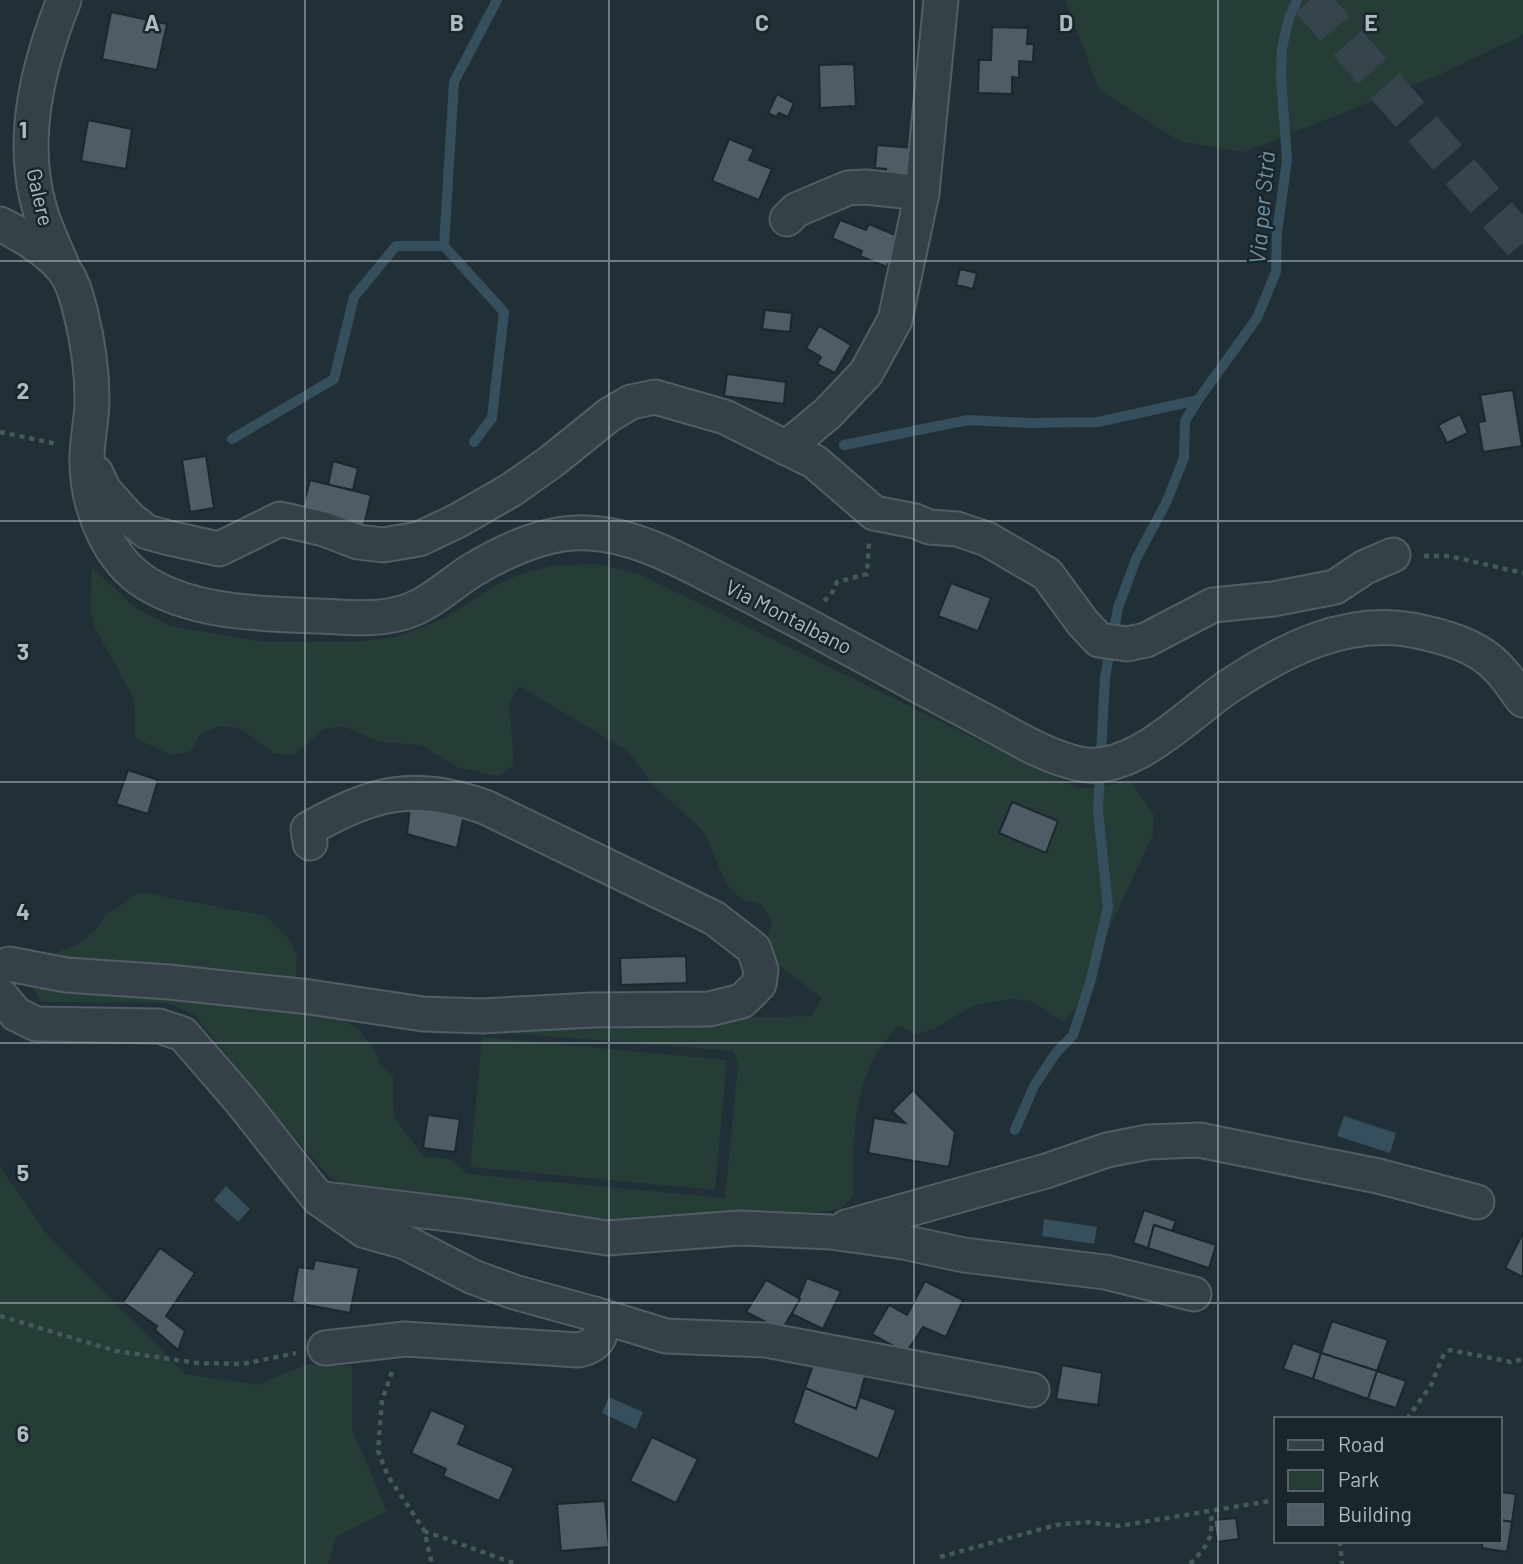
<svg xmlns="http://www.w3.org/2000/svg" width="1523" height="1564" font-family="Barlow,sans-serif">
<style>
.green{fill:#263c37}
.water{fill:#364f5d}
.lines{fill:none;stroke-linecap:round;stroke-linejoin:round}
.stream{stroke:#364f5d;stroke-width:10}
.building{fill:#4d5c65;stroke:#1c272e;stroke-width:2}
.highway-tunnel{stroke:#36444b;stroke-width:38;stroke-dasharray:38 19;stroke-linecap:butt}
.minor-casing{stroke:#525e65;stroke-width:37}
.path{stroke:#455957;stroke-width:4.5;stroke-dasharray:5 5;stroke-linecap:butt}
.minor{stroke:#354047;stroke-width:33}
.grid{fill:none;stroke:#afbcc4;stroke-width:2;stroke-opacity:0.55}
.labels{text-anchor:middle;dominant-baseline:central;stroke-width:5;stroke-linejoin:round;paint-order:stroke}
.street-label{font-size:21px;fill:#afbcc4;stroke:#1a252c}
.water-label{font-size:23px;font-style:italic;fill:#7194a6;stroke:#1a252c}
.grid-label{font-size:23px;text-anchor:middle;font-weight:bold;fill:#afbcc4;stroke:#1a252c;stroke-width:5;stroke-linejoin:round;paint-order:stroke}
</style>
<rect width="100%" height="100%" fill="#212f36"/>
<g class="green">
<polygon points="1065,0 1523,0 1523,35 1441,74 1244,152 1179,141 1099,90"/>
<path d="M599,564L641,575L1077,788H1096L1129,780L1154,815L1153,835L1100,948L1093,989L1064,1022L1031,1001L1011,999L972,1006L935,1029L916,1034L898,1025C889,1037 876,1051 870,1065C853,1107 852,1151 854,1195L840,1209L821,1212L724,1213L636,1223L579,1221L355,1189L330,1178L254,1091L194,1014L167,1003L41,1002L30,983L32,963L78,944L94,931L106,915L140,892L266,916L288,938L297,955L295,996L298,1005L315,1016L336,1017L357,1028L376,1052L379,1063L393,1076L394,1117L423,1156L452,1160L468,1174L725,1198L738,1065L733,1051L494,1032L495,1024L811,1016L822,998L774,962L766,942L772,922L762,905L741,899L727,885L704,832L652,784L628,751L519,686L509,703L514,765L498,776L457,767L421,745L379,742L343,726L324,729L294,755L274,753L239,728L220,726L201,733L191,751L171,755L135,738L134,699L95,628L90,608L92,567L134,607L171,626L263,642H354L396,637L445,618L492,587L523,573L556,565Z"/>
<polygon points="482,1037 727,1060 715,1190 470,1167"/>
<polygon points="0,1167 47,1234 185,1374 257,1385 308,1364 352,1366 352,1429 387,1511 336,1537 328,1564 0,1564"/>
</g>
<g class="water">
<polygon points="1344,1116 1396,1133 1390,1153 1337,1136"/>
<polygon points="226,1186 250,1209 238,1222 214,1200"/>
<polygon points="1044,1219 1097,1227 1094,1244 1042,1236"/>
<polygon points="609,1397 643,1412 636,1429 602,1413"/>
</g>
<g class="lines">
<g class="stream">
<polyline points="232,439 334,379 354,297 396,246 444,246"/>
<polyline points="474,442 492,418 504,312 444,246 454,82 497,0"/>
<polyline points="844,445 968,420 1030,423 1098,422 1198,400"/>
<polyline points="1015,1130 1034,1086 1055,1054 1073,1035 1090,983 1108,907 1098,811 1105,677 1118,608 1136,559 1166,503 1184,458 1185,421 1198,400 1257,318 1276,272 1277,232 1287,160 1281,77 1282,48 1289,18 1297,0"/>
</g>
</g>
<g class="building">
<polygon points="111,12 167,24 157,70 102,59"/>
<polygon points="992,27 1028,28 1027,44 1034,44 1033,62 1019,61 1019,78 1012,77 1012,94 978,93 979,60 991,60"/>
<polygon points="854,64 856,106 820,108 819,65"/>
<polygon points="777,94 794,103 788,117 779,113 776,117 768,113"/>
<polygon points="88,120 132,129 126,169 81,161"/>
<polygon points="729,139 754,149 749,160 772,169 759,200 712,181"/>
<polygon points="877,145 914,148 910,186 885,184 886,169 875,168"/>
<polygon points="840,220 866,230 869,224 900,237 887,267 860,256 862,251 832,238"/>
<polygon points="960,269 977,273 973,289 956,285"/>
<polygon points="765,310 792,313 790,332 762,329"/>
<polygon points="819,326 851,345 835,373 817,364 821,357 806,348"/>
<polygon points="727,374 786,382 784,404 724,396"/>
<polygon points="1513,390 1522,446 1483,452 1478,422 1485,421 1480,395"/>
<polygon points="1460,414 1468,433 1447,443 1438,425"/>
<polygon points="206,456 214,508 190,512 182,460"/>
<polygon points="333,461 358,468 353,490 328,485"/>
<polygon points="310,480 371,495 363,530 301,515"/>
<polygon points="951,583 991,598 978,631 938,616"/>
<polygon points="128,770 158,780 148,814 116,804"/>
<polygon points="411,799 464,815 457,848 407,834"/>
<polygon points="1012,802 1058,821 1046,853 999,833"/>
<polygon points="686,956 687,983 621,985 620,958"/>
<polygon points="913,1090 955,1132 949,1167 868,1153 874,1118 905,1123 892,1111"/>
<polygon points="428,1115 460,1119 455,1152 423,1148"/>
<polygon points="1144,1210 1176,1221 1172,1231 1154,1225 1148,1248 1133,1243"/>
<polygon points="1154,1225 1216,1245 1209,1268 1148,1248"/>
<polygon points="1523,1233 1523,1277 1505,1268"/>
<polygon points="160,1248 195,1273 166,1316 185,1331 178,1350 155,1330 157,1326 123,1302"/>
<polygon points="315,1260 359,1268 350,1313 292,1302 298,1267 313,1269"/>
<polygon points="807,1278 841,1291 823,1329 792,1314"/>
<polygon points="766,1280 800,1299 782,1330 746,1312"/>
<polygon points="925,1281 963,1300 946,1337 923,1327 906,1353 872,1334 889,1305 907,1315"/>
<polygon points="1332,1321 1388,1340 1377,1371 1321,1353"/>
<polygon points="1293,1343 1321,1353 1313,1379 1283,1369"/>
<polygon points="1321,1353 1377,1371 1368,1399 1313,1379"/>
<polygon points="816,1357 865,1376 856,1409 805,1388"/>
<polygon points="1062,1365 1102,1373 1098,1405 1056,1399"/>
<polygon points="1377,1371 1406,1381 1396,1408 1368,1399"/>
<polygon points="805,1388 856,1409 860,1397 896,1410 878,1459 793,1423"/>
<polygon points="431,1410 466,1425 458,1444 514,1468 499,1501 443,1476 446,1469 411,1453"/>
<polygon points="652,1437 698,1459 676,1503 630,1481"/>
<polygon points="1500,1492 1516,1494 1512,1522 1500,1520"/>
<polygon points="605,1501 609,1547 561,1551 557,1504"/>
<polygon points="1236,1518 1239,1539 1217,1542 1213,1520"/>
<polygon points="1500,1520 1512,1522 1507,1552 1482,1548 1483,1541 1500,1541"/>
</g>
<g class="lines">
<polyline class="highway-tunnel" points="1310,0 1523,244"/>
<g class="minor-casing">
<g id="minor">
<polyline points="787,219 796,210 848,188 866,187 922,193"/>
<path d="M0,224C22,235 47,249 63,269C73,281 77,298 81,314C88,342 92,371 92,400C92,420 87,439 87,458C86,501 105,553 140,579C188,613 261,614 318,616C347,617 377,621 405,612C430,604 449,585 471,571C506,550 548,530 589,533C637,535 683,562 725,583C812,626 896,675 983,720C1013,736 1046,757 1080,764C1134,775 1189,712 1231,685C1284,650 1346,618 1412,630C1442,636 1478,645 1499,669C1508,678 1515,690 1523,700"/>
<path d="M62,265C54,246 45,228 40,210C19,140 38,66 64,0"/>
<polyline points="786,448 828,413 866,373 895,320 922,193 941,0"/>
<polyline points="96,473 104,490 129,518 147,532 169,538 219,549 280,519 324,529 358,542 383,545 419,539 457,521 511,490 552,461 609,415 631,402 655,397 725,417 815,462 874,513 915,521 929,527 957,529 987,539 1047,574 1083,623 1099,640 1127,644 1146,640 1213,605 1273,599 1335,587 1365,567 1393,555"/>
<path d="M0,968L9,964L66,975L169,982L310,997L423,1014L482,1016L592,1010L709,1009L742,1001L759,984L761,970L754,949L714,918L485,807C412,782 375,792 308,829L310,843"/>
<path d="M0,995L16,1014L36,1024L159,1026L183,1034L241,1101L318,1198L365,1231L405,1242L473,1277L514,1292L594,1314C608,1331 599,1346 578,1350L405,1339L325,1348"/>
<polyline points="324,1199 464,1216 607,1238 740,1228 830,1232 903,1242 964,1255 1105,1272 1194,1294"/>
<polyline points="846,1227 1046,1171 1107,1150 1148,1142 1199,1140 1378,1176 1477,1202"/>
<polyline points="594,1314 666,1336 766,1340 1032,1390"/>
</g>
</g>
<g class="path">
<polyline points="0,432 57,444"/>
<polyline points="1424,556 1449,556 1523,573"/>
<polyline points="824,601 831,595 837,582 867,574 869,543"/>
<polyline points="0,1316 116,1351 197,1363 243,1364 296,1353"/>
<polyline points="392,1372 382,1400 378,1451 388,1476 424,1530 432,1564"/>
<polyline points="1407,1419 1431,1385 1444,1354 1450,1350 1511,1362 1523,1359"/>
<polyline points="424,1531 516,1564"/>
<polyline points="1340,1541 1342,1564"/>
<polyline points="940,1557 1056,1525 1087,1522 1119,1526 1276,1500"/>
<path d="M1190,1564C1209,1544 1213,1539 1211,1511"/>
</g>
<use href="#minor" class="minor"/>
</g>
<path class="grid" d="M305,0V1564M609,0V1564M914,0V1564M1218,0V1564M0,261H1523M0,521H1523M0,782H1523M0,1043H1523M0,1303H1523"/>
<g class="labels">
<g class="street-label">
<text transform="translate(41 197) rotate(77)">Galere</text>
<text transform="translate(789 616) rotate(27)">Via Montalbano</text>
</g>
<g class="water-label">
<text transform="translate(1261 208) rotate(-85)">Via per Strà</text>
</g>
</g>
<g class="grid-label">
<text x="152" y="31">A</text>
<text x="457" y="31">B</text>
<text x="762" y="31">C</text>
<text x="1066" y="31">D</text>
<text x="1371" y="31">E</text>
<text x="23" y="138">1</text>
<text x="23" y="399">2</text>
<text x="23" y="660">3</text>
<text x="23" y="920">4</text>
<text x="23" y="1181">5</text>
<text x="23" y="1442">6</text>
</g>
<rect x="1274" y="1417" width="228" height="126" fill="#1a252c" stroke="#566169" stroke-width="2"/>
<rect x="1288" y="1440" width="35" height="10" fill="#354047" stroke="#566169" stroke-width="2"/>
<text x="1338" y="1452" font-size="21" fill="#afbcc4">Road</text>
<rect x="1288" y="1470" width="35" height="21" fill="#263c37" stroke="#566169" stroke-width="2"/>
<text x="1338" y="1487" font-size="21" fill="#afbcc4">Park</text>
<rect x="1288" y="1504" width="35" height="21" fill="#4d5c65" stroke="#566169" stroke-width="2"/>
<text x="1338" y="1522" font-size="21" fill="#afbcc4">Building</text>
</svg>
